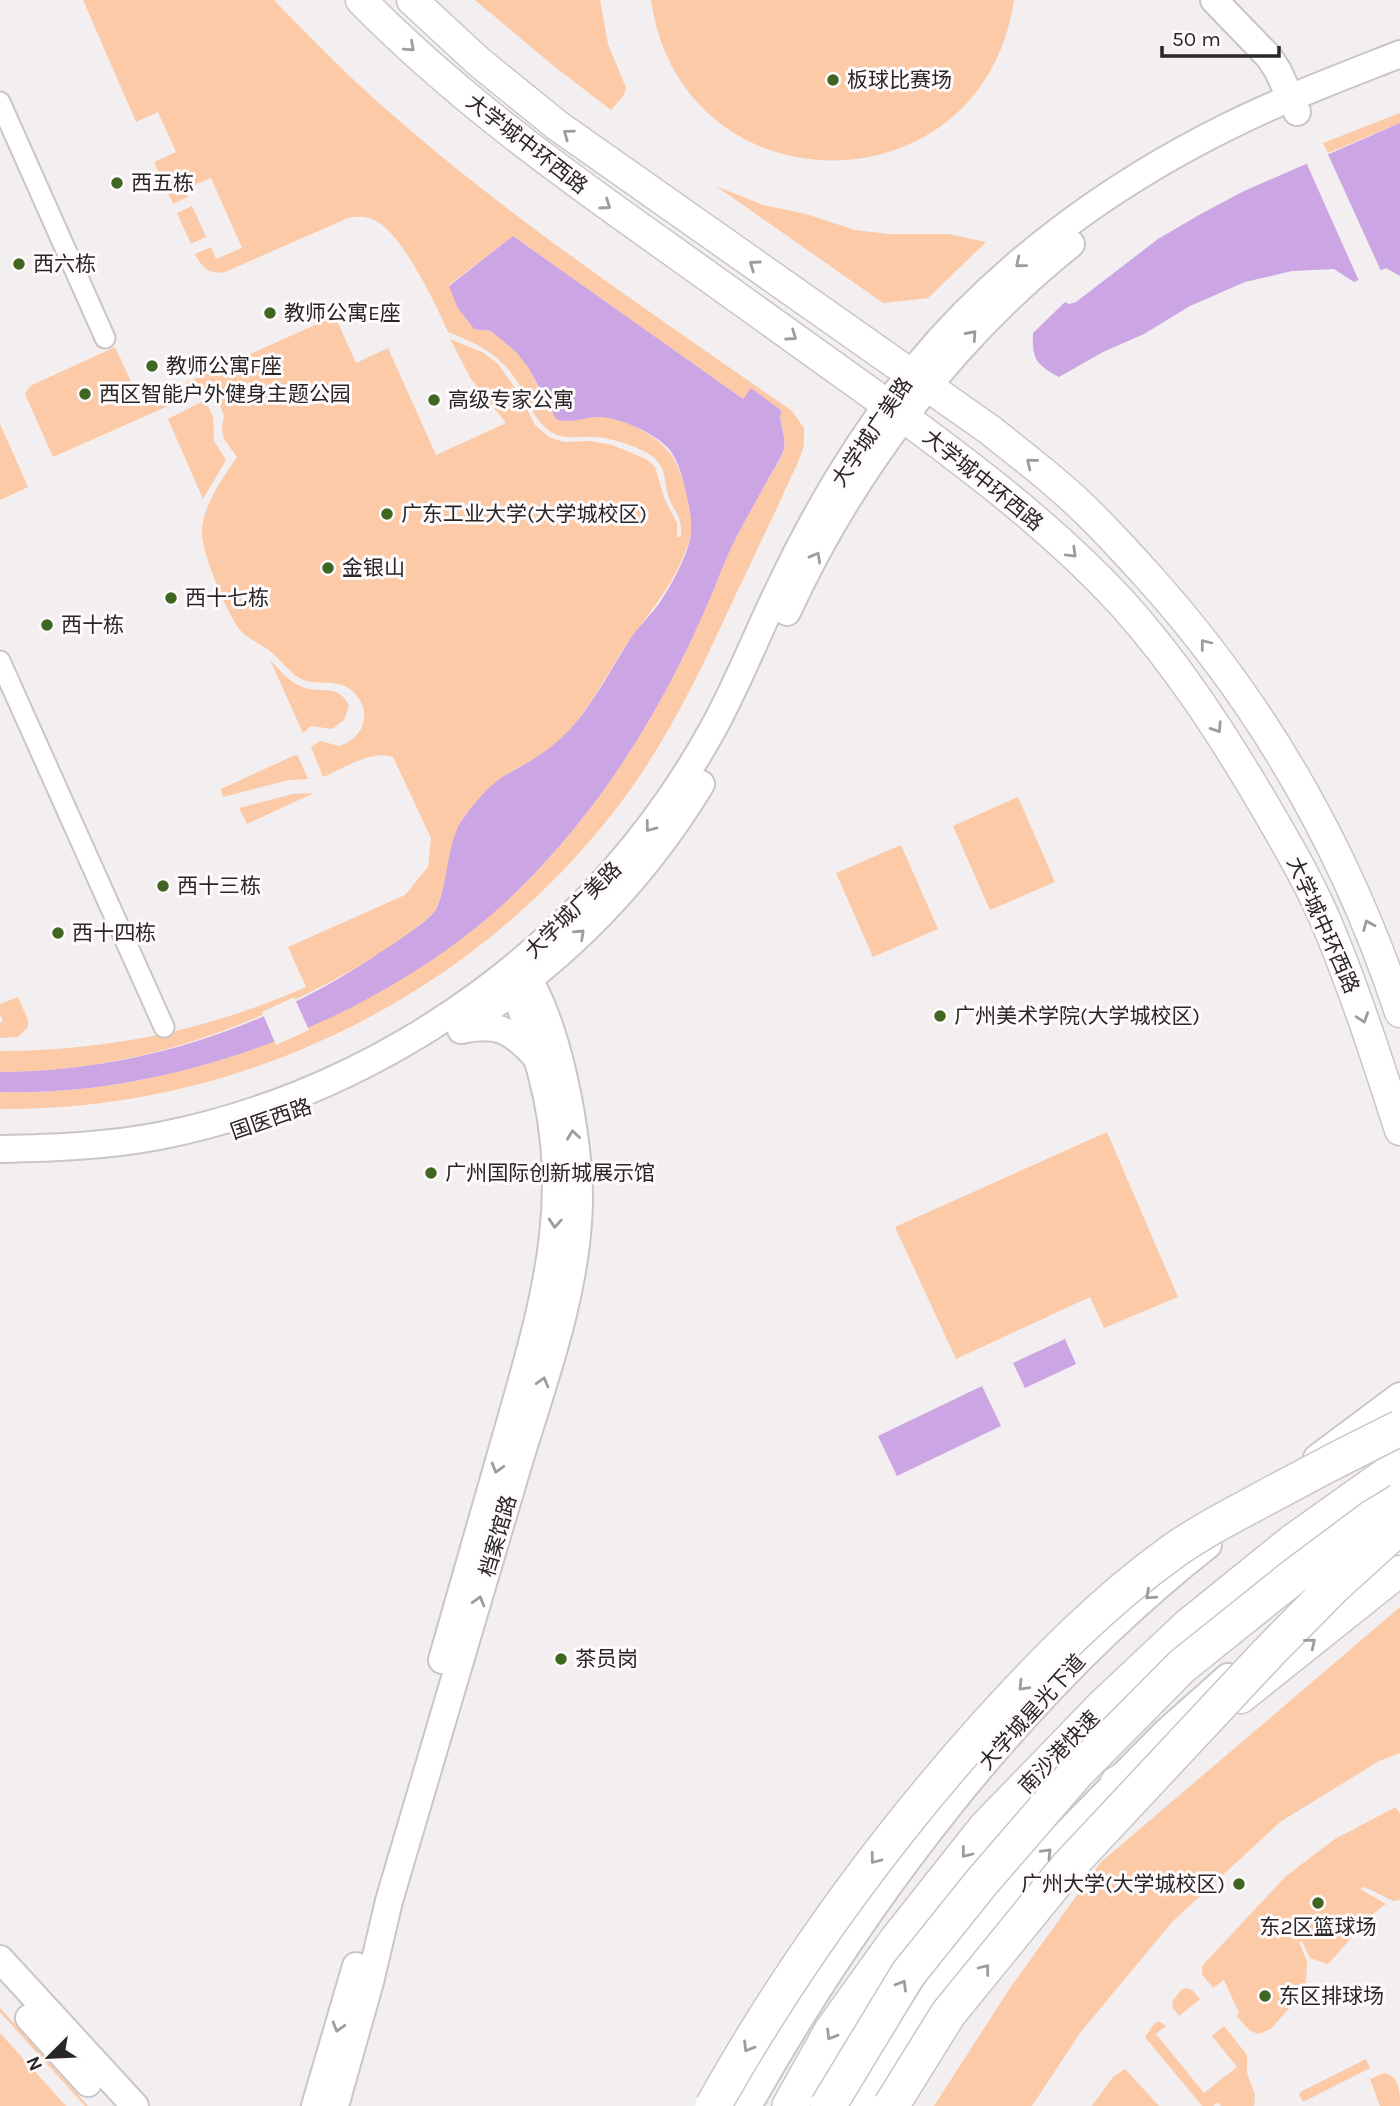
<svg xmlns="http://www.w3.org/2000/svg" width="1400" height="2106" font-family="Karla,'Noto Sans SC',sans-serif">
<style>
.green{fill:#fccaa7}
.water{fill:#cca5e4}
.pier{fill:#f3eeef}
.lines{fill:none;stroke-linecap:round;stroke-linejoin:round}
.street-casing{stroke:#cac6c6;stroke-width:23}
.secondary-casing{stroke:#cac6c6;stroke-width:30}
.primary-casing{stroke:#cac6c6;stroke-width:33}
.highway-casing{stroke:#cac6c6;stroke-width:38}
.street{stroke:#fff;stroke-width:19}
.secondary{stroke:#fff;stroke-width:26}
.primary{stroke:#fff;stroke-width:30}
.highway{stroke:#fff;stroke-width:35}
.highway-bridge-casing{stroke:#cac6c6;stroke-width:38;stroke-linecap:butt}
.highway-bridge{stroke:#fff;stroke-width:35}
.oneway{stroke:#9e9d9e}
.poi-dot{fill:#406721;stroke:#fffbfc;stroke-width:2.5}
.labels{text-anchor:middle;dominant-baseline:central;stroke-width:6;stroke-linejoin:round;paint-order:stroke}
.poi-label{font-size:21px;fill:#282627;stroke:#fffbfc;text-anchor:start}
.street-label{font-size:21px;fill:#282627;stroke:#fffbfc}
</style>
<rect width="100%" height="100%" fill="#f3eeef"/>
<g class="green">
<path d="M83,0H274C313,41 353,81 396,118C520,226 658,317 792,411L804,428V445C799,463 789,480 782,497C767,529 752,561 736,594C701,670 665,747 612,814C466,1000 237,1111 0,1109V1092C184,1098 407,1008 534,874C620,784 679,679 724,564C736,534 753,508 768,479C773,470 782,459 784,449C786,439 781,425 780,416L782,411L751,389L744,400L513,236L449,285L457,307L474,329L491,331L516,352L528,367L550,411L564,421C575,420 587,417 598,417C624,417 664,438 675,461C685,482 694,509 691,533C690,542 685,551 682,560C668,591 651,610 632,637C607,671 591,710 560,740C540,759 513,767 493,785C483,793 474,805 466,814C447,838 448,901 430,916C398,944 361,966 324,985C224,1039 114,1072 0,1072V1051C106,1051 209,1030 306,987L288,947L405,895L428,867L431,838L393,757C371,749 343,769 323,777L311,747L320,741L339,746C366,738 374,708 350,689C335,678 315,687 299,678C289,671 281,661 272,653C263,644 250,641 241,631C228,616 199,548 202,528C205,502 223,478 237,457L224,439L222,429L224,415L211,387L53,457L25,394L30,386L115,347L141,403L335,316L356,363L388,348L436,455L506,423L471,379L450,339L484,353L498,364L518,392L535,425L549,437L564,442L590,441L612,445L646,459L655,467L665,500L677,523V537H681C683,514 672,511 667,492C665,482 665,470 658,462C649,449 610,437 594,437C578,436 562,441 548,430C535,420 529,403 522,390C503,355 482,346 448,332C436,304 402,234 376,221C367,216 358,216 348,218L225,272C210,275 202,268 195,254L211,247L216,259L242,248L211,178L185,189L188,197L173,204L154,162L176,152L158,112L136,122Z"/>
<polygon points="475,0 600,0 608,44 626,88 624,95 611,110 555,67"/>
<path d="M651,0H1014C982,215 681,213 651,0Z"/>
<polygon points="1400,113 1400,123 1328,153 1323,143"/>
<polygon points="716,186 763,205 806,214 855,230 889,234 948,234 986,242 928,298 883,303"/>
<polygon points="192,206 206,237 191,244 177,213"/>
<polygon points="205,400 213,417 214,441 226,460 203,499 168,419"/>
<polygon points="0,424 28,487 0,500"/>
<path d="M270,660C279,669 288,681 300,686C318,695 339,682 349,706L344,720L332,729L311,726L303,733Z"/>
<polygon points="295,755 298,756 308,779 289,780 223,797 221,789"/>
<polygon points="314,793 247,824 239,808 293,794"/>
<polygon points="1018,797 1055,882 990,910 953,826"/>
<polygon points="901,845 938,929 873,957 836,873"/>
<polygon points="18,997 28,1020 28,1027 18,1037 0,1038 0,1023 3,1021 0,1014 0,1004"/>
<polygon points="1107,1132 1178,1297 1104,1328 1090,1297 956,1359 895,1227"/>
<polygon points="1400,1607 1400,1753 1379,1761 1280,1822 1172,1922 1080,2033 1032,2106 934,2106 1010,1988 1100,1863"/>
<polygon points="1396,1807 1400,1814 1400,1900 1393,1901 1365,1887 1360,1889 1386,1904 1373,1914 1328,1964 1310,1958 1302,1941 1299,1942 1307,1961 1306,1989 1271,2029 1258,2034 1249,2030 1237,2016 1239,2013 1224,1980 1213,1988 1202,1974 1202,1966 1286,1876 1335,1839"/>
<polygon points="1187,1988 1192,1990 1200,1999 1179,2016 1173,2008 1172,2002 1181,1990"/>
<polygon points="0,2008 88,2106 85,2106 0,2012"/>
<polygon points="1159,2021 1166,2026 1156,2034 1204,2093 1237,2067 1212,2036 1224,2026 1247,2055 1247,2073 1255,2095 1254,2106 1221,2106 1218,2102 1213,2106 1202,2106 1145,2037 1154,2024"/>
<polygon points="0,2033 66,2106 0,2106"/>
<polygon points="1366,2059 1370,2068 1303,2102 1299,2094 1302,2091"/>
<polygon points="1125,2069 1159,2106 1092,2106 1113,2077"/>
<path d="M1384,2073C1400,2076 1400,2093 1400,2106H1380L1370,2079Z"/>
</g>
<g class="water">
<path d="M1400,123V276L1386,268L1354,282L1334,269L1292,271L1245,282L1190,306L1144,334L1103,352L1059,377C1036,364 1032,360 1033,333L1065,302L1069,304L1076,302L1158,239L1199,215L1244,191Z"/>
<path d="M513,236L743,399L751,388L782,411L780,416C781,426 786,439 784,449C781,459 773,470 768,479C753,508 736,534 724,564C679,679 620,784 534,874C407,1009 185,1098 0,1092V1072C130,1072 263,1030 372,958C385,949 429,922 436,909C450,881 445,841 465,816C474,803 488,787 501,778C520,766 542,756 559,740C589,713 607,675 629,641C637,628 649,617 658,605C670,588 690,552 691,532C692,518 689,505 686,492C683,478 678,460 669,449C655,433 617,416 596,417C583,418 568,424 556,419L528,367L516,352L491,331L474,329L457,307L449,286Z"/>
<polygon points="1065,1339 1076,1364 1025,1388 1013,1363"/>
<polygon points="982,1386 1001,1426 897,1476 878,1436"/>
</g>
<g class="pier">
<polygon points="1326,150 1381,271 1359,281 1305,160"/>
<polygon points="294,997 309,1030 276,1045 262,1012"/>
</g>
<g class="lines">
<g class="street-casing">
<g id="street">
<polyline points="0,102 105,338"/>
<polyline points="0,661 164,1027"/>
</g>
</g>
<g class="secondary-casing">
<g id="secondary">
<polyline points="1214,0 1269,57 1278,71 1297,112"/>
<path d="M787,612C852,471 950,341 1071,244"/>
<path d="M463,1026C560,964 641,883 701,784"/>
<path d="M461,1030C497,1022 512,1030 537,1058"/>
<path d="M0,1149C53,1148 107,1146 159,1136C393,1090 602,934 715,725C739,681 757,634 779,589C814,514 864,430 917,366C1000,265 1110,185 1227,127C1283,99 1342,77 1400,54"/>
<polyline points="1317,1458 1400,1396"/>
<path d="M442,1660C463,1587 484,1513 505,1440C545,1300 581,1190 533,1045C525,1021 519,997 505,976"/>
<polyline points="0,1959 135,2106"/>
<polyline points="29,2018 88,2083"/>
<polyline points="315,2106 356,1966"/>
<path d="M335,2106L370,1982L389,1901C431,1759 473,1617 515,1475C541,1388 577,1296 579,1203C580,1139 558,1015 519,965"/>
<path d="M748,2106C865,1898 1020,1693 1208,1545"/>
<polyline points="863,2106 935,1992 983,1926 1040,1860 1164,1734 1228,1677"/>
</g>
</g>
<g class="primary-casing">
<g id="primary">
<path d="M361,0C455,96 565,175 674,252C745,303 816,353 886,404C969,465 1052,527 1122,603C1177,664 1221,732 1263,803C1288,846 1314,890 1332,936C1358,1000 1379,1065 1400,1130"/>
<path d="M412,0L479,62L558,126L990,430C1010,446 1032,463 1052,480C1086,508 1116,541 1146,574C1261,701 1346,849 1400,1012"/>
<polyline points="1241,1698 1400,1571"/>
<polyline points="1116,1782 1167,1751"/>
<polyline points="973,1940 988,1876"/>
</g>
</g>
<g class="highway-casing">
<polyline id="highway" points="790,2106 832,2031 898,1939 985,1829 1104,1706 1189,1626 1293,1542 1400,1466"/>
</g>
<use href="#street" class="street"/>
<use href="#secondary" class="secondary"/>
<use href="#primary" class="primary"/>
<use href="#highway" class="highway"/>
<g class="highway-bridge-casing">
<g id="highway-bridge">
<path d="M713,2106C790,1969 882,1842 987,1725C1044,1662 1104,1601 1172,1552C1197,1534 1223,1520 1250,1506C1299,1479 1349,1453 1400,1428"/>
<polyline points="828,2106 908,1974 981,1883 1075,1774 1182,1666 1293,1577 1372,1518 1400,1501"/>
<polyline points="891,2106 948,2014 1066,1869 1268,1653 1334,1586 1400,1526"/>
</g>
</g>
<use href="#highway-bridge" class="highway-bridge"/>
</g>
<defs><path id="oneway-chevron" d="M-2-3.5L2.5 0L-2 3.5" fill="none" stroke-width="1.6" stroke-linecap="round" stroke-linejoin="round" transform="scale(1.75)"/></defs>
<g class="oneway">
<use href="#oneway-chevron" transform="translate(410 47) rotate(42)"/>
<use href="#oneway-chevron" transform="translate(568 134) rotate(-144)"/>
<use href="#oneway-chevron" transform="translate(606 205) rotate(35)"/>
<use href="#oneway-chevron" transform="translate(1020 263) rotate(141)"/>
<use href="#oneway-chevron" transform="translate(754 265) rotate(-145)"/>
<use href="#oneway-chevron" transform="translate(972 335) rotate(-48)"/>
<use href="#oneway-chevron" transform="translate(792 336) rotate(35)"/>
<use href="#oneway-chevron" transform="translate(1031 463) rotate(-141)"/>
<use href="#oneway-chevron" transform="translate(1072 553) rotate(44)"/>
<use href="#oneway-chevron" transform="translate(816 557) rotate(-61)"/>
<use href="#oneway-chevron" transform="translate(1205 644) rotate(-128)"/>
<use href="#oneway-chevron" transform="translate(1217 728) rotate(57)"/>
<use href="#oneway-chevron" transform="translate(650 827) rotate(127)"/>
<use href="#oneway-chevron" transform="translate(1368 925) rotate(-113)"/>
<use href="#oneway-chevron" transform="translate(580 934) rotate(-43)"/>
<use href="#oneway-chevron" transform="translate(1363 1018) rotate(71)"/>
<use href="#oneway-chevron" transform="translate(573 1135) rotate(-98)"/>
<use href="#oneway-chevron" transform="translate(555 1223) rotate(94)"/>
<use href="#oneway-chevron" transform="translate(543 1382) rotate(-74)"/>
<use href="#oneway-chevron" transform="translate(497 1468) rotate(106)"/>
<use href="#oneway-chevron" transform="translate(1150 1595) rotate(138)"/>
<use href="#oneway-chevron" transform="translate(479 1601) rotate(-74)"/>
<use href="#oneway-chevron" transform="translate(1311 1643) rotate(-39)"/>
<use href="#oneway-chevron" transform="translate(1023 1686) rotate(134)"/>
<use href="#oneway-chevron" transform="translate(966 1853) rotate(128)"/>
<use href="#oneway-chevron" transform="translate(1047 1853) rotate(-46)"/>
<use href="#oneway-chevron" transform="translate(875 1859) rotate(127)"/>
<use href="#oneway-chevron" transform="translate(985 1969) rotate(-52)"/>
<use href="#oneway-chevron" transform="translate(902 1985) rotate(-59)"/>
<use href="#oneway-chevron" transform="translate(338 2027) rotate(106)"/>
<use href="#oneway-chevron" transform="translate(831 2035) rotate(121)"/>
<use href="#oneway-chevron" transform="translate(748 2047) rotate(121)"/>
</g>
<g class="poi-dot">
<circle cx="833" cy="80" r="7"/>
<circle cx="117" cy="183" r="7"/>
<circle cx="19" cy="264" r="7"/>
<circle cx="270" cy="313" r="7"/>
<circle cx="152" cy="366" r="7"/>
<circle cx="85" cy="394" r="7"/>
<circle cx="434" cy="400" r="7"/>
<circle cx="387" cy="514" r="7"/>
<circle cx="328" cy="568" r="7"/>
<circle cx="171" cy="598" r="7"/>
<circle cx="47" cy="625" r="7"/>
<circle cx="163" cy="886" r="7"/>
<circle cx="58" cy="933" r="7"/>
<circle cx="940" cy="1016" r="7"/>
<circle cx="431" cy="1173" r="7"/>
<circle cx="561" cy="1659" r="7"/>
<circle cx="1239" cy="1884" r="7"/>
<circle cx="1318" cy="1903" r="7"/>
<circle cx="1265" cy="1996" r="7"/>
</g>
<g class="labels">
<g class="poi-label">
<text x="847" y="80">板球比赛场</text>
<text x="131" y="183">西五栋</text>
<text x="33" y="264">西六栋</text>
<text x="284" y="313">教师公寓E座</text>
<text x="166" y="366">教师公寓F座</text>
<text x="99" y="394">西区智能户外健身主题公园</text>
<text x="448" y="400">高级专家公寓</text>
<text x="401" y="514">广东工业大学(大学城校区)</text>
<text x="342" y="568">金银山</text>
<text x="185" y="598">西十七栋</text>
<text x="61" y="625">西十栋</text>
<text x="177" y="886">西十三栋</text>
<text x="72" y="933">西十四栋</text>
<text x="954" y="1016">广州美术学院(大学城校区)</text>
<text x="445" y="1173">广州国际创新城展示馆</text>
<text x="575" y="1659">茶员岗</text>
<text x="1225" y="1884" text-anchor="end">广州大学(大学城校区)</text>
<text x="1318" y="1927" text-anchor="middle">东2区篮球场</text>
<text x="1279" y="1996">东区排球场</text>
</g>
<g class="street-label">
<text transform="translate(527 144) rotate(38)">大学城中环西路</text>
<text transform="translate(872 432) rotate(-56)">大学城广美路</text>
<text transform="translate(983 480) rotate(39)">大学城中环西路</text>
<text transform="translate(573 910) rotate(-45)">大学城广美路</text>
<text transform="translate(1323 925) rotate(66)">大学城中环西路</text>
<text transform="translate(271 1119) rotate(-19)">国医西路</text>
<text transform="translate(498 1536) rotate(-74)">档案馆路</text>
<text transform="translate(1032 1712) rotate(-48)">大学城星光下道</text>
<text transform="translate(1059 1752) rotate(-46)">南沙港快速</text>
</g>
</g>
<g transform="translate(49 2057) rotate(246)" stroke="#fffbfc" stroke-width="5" paint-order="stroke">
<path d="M0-5L12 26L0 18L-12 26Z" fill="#282627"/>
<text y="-10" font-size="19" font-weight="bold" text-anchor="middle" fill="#282627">N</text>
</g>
<path d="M1162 46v10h117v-10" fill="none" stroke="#282627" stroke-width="3.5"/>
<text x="1172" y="46" font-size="21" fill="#282627" stroke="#fffbfc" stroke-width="5" paint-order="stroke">50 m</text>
</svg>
